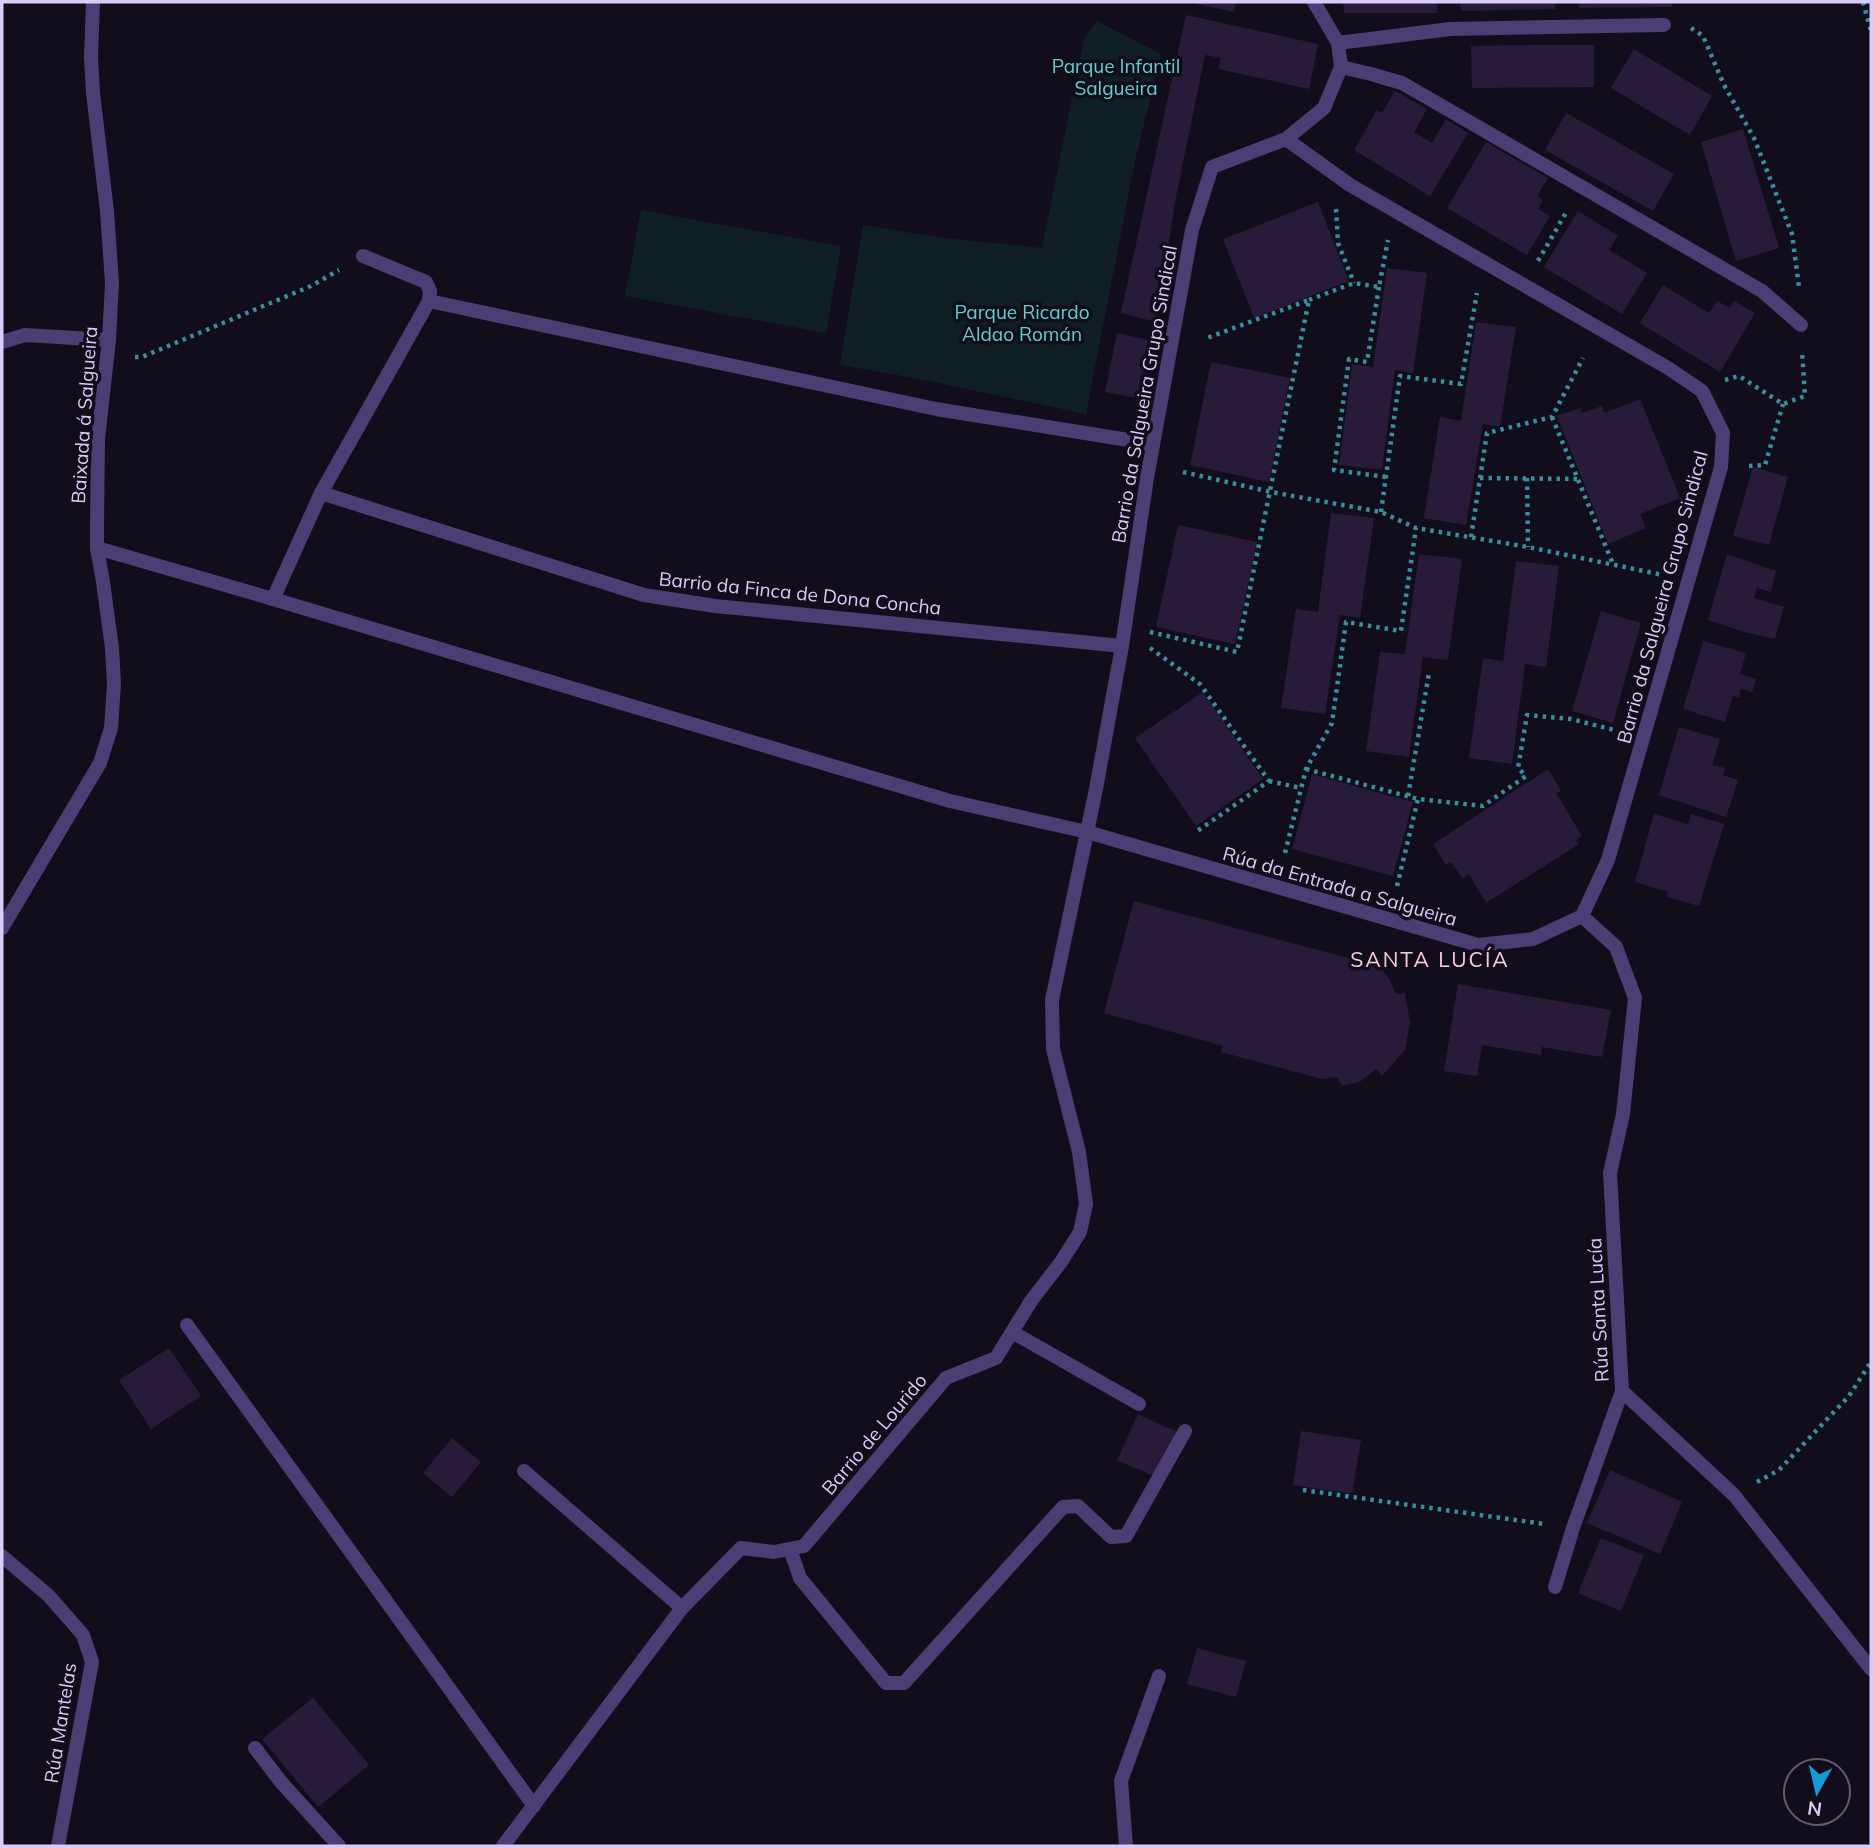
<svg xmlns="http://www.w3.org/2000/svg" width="1873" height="1848" font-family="Mulish,sans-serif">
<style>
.green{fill:#101f23}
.building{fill:#281b39}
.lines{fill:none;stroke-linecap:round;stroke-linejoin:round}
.path{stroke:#398d9f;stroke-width:4.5;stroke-dasharray:3.5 5;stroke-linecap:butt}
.lane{stroke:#4c3d74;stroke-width:14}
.street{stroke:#4c3d74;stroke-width:14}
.labels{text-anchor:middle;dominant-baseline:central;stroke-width:7;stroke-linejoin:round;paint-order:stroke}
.park-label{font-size:19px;fill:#61cfce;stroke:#120d1a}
.street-label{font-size:19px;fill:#dbcbf9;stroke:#120d1a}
.neighbourhood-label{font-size:21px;letter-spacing:2px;fill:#f9cddf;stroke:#120d1a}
</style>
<rect width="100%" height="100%" fill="#120d1a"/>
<g class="green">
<polygon points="1097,21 1161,54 1135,161 1086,414 919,379 840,365 863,225 943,238 1042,248 1084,38"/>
<polygon points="641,210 841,246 826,333 625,296"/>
</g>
<g class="building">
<polygon points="1188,2 1236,2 1234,12"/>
<polygon points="1343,2 1437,2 1437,13 1344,13"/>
<polygon points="1460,2 1555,2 1555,9 1461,11"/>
<polygon points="1579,2 1672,2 1672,7 1579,8"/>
<polygon points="1186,15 1318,44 1309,89 1218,69 1221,58 1205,55 1176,197 1156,322 1121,313"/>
<polygon points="1530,45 1594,45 1594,87 1472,88 1471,46"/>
<polygon points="1634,49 1712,96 1690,135 1611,88"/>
<polygon points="1395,91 1427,109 1414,132 1432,143 1446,119 1468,133 1430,196 1354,150 1377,110 1382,113"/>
<polygon points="1566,113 1674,174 1653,211 1545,150"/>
<polygon points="1743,129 1779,248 1736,261 1701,142"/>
<polygon points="1486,142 1548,178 1537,196 1543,200 1538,209 1550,216 1527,255 1447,208"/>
<polygon points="1318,202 1349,281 1254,318 1223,239"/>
<polygon points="1578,211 1618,236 1609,250 1647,273 1622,314 1544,267"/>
<polygon points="1387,268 1427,273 1413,373 1395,370 1382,470 1339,465 1352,364 1373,367"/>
<polygon points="1663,285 1709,313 1717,301 1730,308 1734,301 1755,313 1720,372 1640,323"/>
<polygon points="1476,322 1516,327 1500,427 1483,424 1466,525 1424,518 1440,417 1461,421"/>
<polygon points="1117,333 1153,341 1141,399 1105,392"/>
<polygon points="1211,362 1290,378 1269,482 1190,465"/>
<polygon points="1640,399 1680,498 1640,514 1646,528 1608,544 1557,416 1580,408 1582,413 1602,406 1604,413"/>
<polygon points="1753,467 1788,477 1769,545 1733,536"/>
<polygon points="1331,513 1374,518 1360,618 1340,615 1325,714 1281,708 1296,609 1318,612"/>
<polygon points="1178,525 1257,542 1235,644 1156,627"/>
<polygon points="1419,554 1462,559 1448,660 1423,657 1409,757 1366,751 1380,652 1405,654"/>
<polygon points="1727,554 1776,571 1771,592 1757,588 1754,598 1784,607 1775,639 1744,632 1708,620"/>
<polygon points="1516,561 1559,566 1546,667 1525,664 1512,764 1469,758 1483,658 1503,661"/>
<polygon points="1601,611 1641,623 1613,723 1572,711"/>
<polygon points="1703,641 1746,653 1740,674 1756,679 1752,692 1741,689 1739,698 1733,696 1725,722 1683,709"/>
<polygon points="1203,692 1263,779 1196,826 1135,738"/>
<polygon points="1679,727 1720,739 1712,765 1725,768 1723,775 1738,780 1726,817 1659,795"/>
<polygon points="1548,769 1561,791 1556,793 1582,836 1576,840 1579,844 1486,903 1469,874 1462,878 1451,862 1446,865 1433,844"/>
<polygon points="1312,774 1413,802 1393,876 1292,849"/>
<polygon points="1654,814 1688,824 1691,814 1724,824 1699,906 1667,897 1668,892 1635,882"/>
<polygon points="1134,901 1356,960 1367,968 1376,962 1390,980 1396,994 1405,993 1410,1023 1405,1050 1382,1076 1376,1069 1361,1081 1342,1086 1337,1077 1322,1079 1221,1052 1223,1046 1104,1013"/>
<polygon points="1458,984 1611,1010 1602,1057 1542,1047 1541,1055 1482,1045 1477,1076 1444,1071"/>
<polygon points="169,1348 201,1396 151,1429 119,1380"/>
<polygon points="1138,1414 1177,1432 1156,1477 1117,1460"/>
<polygon points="1301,1431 1361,1440 1352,1494 1293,1485"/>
<polygon points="452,1438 481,1462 452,1497 423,1473"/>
<polygon points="1610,1470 1682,1502 1660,1554 1587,1523"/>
<polygon points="1601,1538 1644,1555 1621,1611 1578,1593"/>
<polygon points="1197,1648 1246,1661 1236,1697 1187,1684"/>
<polygon points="313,1698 369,1765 318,1807 262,1739"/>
</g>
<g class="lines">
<g class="path">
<polyline points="1863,2 1871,31"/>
<polyline points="1691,28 1703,36 1724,85 1754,138 1792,234 1799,287"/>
<polyline points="1336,209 1338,243 1354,283"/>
<polyline points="1538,261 1567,211"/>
<polyline points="1379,287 1367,362 1349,359 1334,470 1386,477"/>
<polyline points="1309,300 1354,283 1379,287 1388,240"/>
<polyline points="135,357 142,357 311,286 339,270"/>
<polyline points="1725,380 1739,376 1783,404 1805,396 1802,351"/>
<polyline points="1552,417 1613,564"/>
<polyline points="1749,466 1765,465 1783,404"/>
<polyline points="1183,472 1271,492 1381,512 1416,528 1528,547 1663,575"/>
<polyline points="1480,478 1579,479"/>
<polyline points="1527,478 1528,547"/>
<polyline points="1381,512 1400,376 1461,384 1477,293"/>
<polyline points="1471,537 1487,433 1552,417 1583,358"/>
<polyline points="1150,632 1237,652 1309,300 1207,338"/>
<polyline points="1150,648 1200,684 1269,781 1196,832"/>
<polyline points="1306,769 1418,799 1483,806 1526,776 1518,768 1527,715 1571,719 1618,731"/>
<polyline points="1269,781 1301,788"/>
<polyline points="1408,796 1429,673"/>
<polyline points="1285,853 1306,769 1332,723 1346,622 1401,631 1416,528"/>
<polyline points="1397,886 1418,799"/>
<polyline points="1757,1482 1779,1470 1849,1396 1871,1362"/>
<polyline points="1303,1490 1544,1524"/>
</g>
<g class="lane">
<polyline points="1338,43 1450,29 1664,25"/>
<polyline points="1341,67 1371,74 1402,83 1762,291 1801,325"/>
<polyline points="790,1549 800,1578 886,1683 904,1683 1063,1507 1078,1506 1111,1537 1126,1536 1185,1431"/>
</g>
<g class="street">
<polyline points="1286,139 1350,185 1668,368 1702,391 1723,433 1721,467 1608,860 1582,916"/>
<polyline points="363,256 426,282 430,291 429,301 936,409 1153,444"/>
<polyline points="2,342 25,335 109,340"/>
<polyline points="321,493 644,595 715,606 1122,646"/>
<polyline points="97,548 273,599 950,801 1087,832 1478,945 1533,939 1582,916"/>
<polyline points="273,599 321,493 429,301"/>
<polyline points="1582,916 1616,947 1635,998 1623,1114 1610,1173 1622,1391 1734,1495 1871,1669"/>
<polyline points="2,928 100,763 111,728 114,684 112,648 103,582 97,548 97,526 98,439 109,340 112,283 107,211 93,93 91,57 93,2"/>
<polyline points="187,1325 534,1806"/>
<polyline points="1012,1332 1139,1404"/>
<polyline points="524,1471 682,1608"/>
<polyline points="2,1556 49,1596 83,1635 92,1662 58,1846"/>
<polyline points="1555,1587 1573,1528 1622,1391"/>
<polyline points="255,1748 281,1782 339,1846"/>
<polyline points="503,1846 682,1608 741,1548 774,1552 804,1546 946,1378 996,1358 1031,1301 1061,1262 1080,1232 1086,1204 1079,1152 1053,1049 1052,1000 1096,789 1122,646 1147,478 1192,230 1212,167 1286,139 1324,108 1341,67 1338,43 1314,2"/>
<polyline points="1126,1846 1121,1781 1159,1676"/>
</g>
</g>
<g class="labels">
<g class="park-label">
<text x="1116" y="66">Parque Infantil<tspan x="1116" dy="22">Salgueira</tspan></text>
<text x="1022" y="312">Parque Ricardo<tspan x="1022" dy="22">Aldao Román</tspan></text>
</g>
<g class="street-label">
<text transform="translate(1144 394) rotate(-80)">Barrio da Salgueira Grupo Sindical</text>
<text transform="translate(84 415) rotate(-86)">Baixada á Salgueira</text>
<text transform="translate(800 593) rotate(6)">Barrio da Finca de Dona Concha</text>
<text transform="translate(1662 597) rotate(-75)">Barrio da Salgueira Grupo Sindical</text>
<text transform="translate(1340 886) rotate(16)">Rúa da Entrada a Salgueira</text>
<text transform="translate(1598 1310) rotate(-93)">Rúa Santa Lucía</text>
<text transform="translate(874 1434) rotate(-50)">Barrio de Lourido</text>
<text transform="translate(60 1723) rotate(-81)">Rúa Mantelas</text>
</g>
<g class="neighbourhood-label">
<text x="1430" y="959">SANTA LUCÍA</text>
</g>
</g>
<rect width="1873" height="1848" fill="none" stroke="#dbcbf9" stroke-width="7"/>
<g transform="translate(1817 1792) rotate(188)"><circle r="33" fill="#120d1a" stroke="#625973" stroke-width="2"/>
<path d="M0-5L12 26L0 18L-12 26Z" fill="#1998d8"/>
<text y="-10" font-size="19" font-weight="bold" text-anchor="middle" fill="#dbcbf9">N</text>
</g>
</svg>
